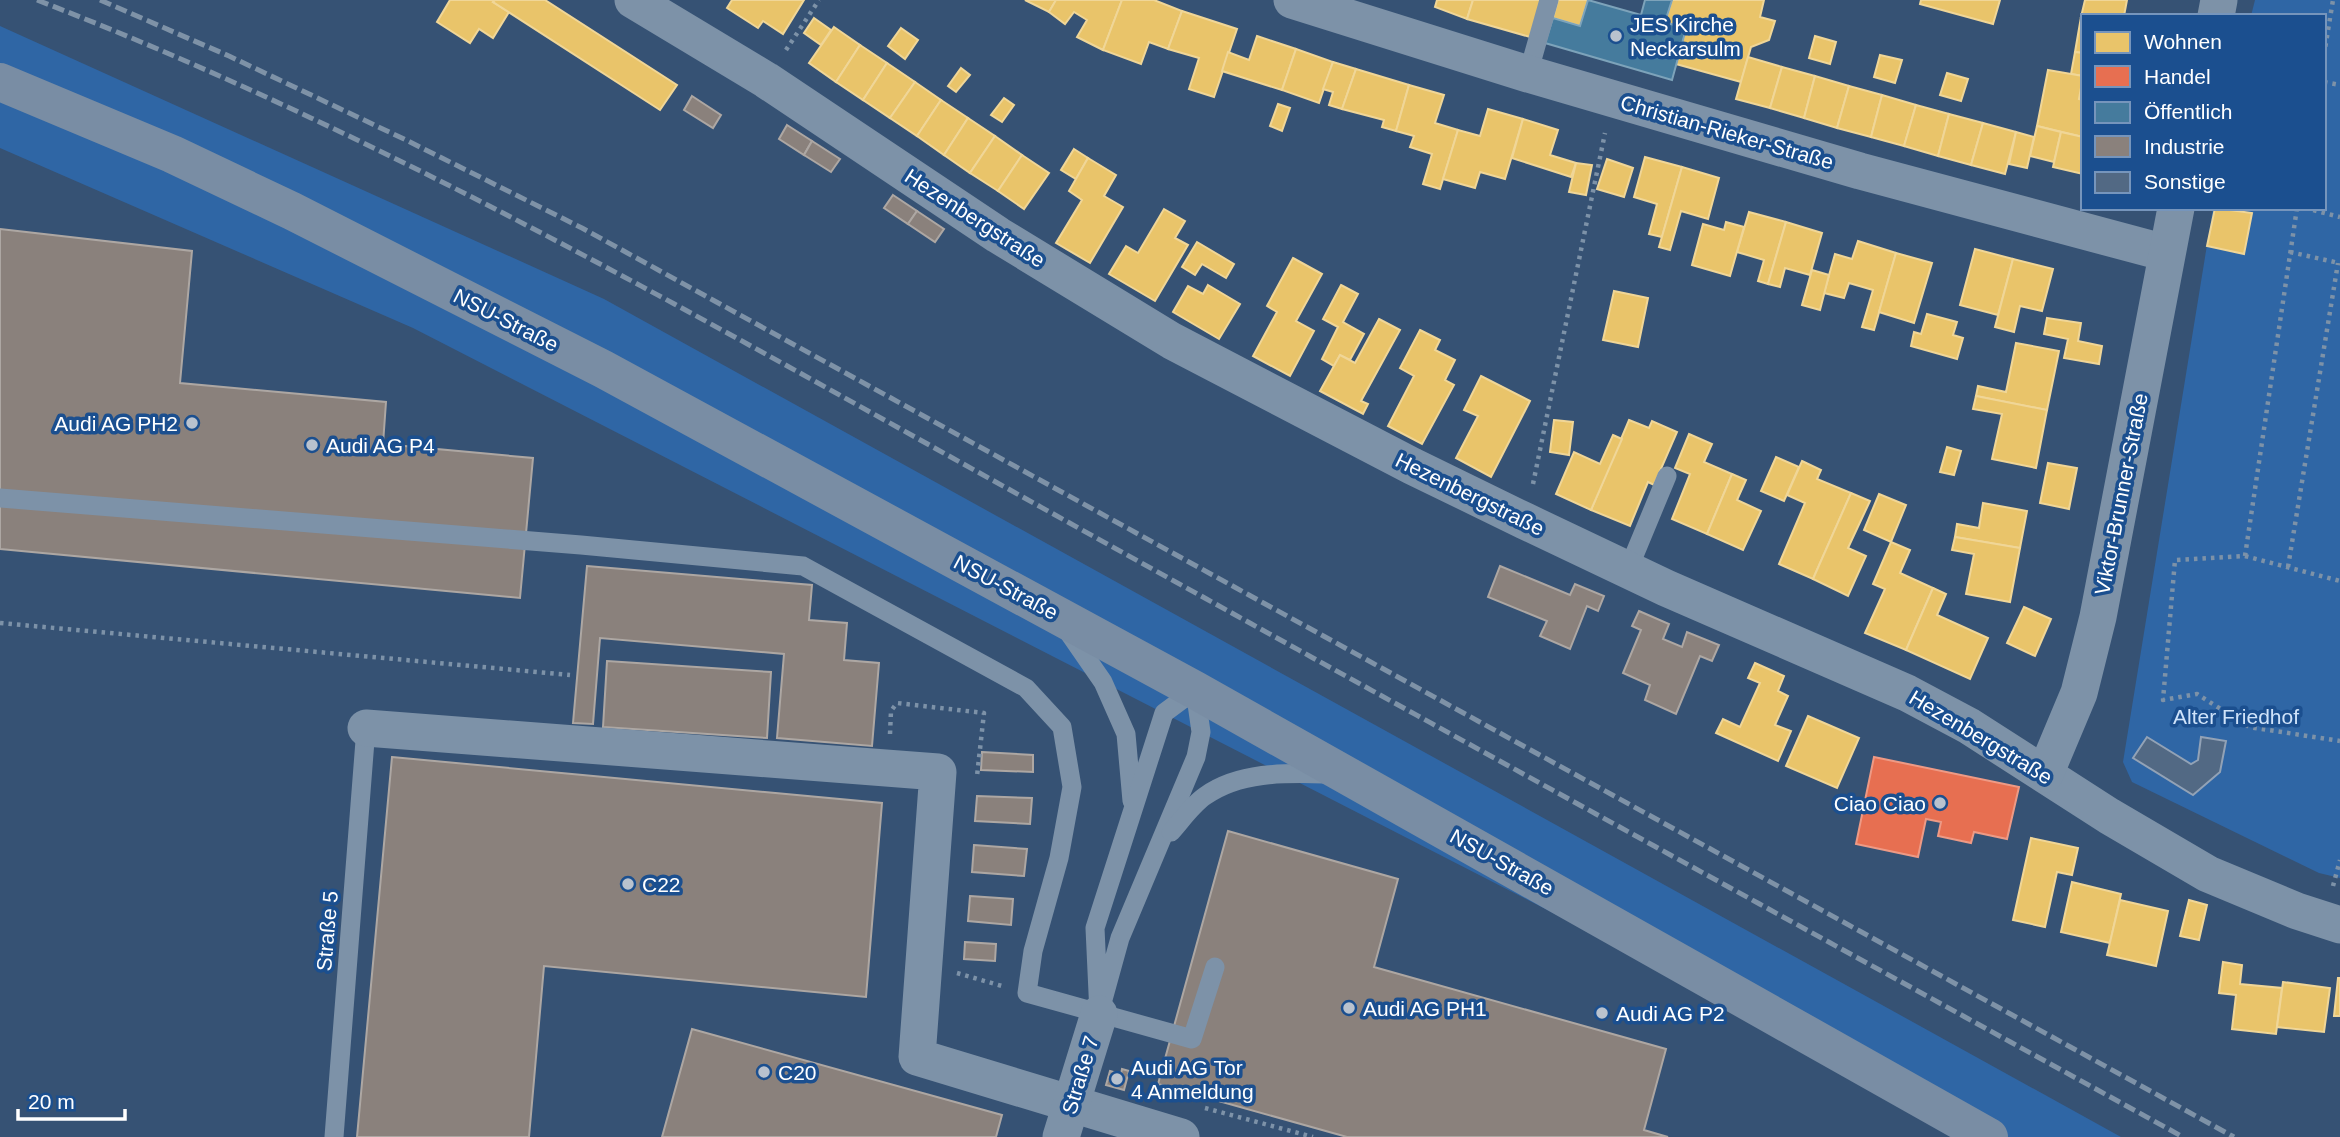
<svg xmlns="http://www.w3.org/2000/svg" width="2340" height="1137" font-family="Helvetica,sans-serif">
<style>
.green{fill:#2f66a5}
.homes{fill:#e9c46a;stroke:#f0d697;stroke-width:2}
.shops{fill:#e76f51;stroke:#ee9a85;stroke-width:2}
.public{fill:#457b9d;stroke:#7da3ba;stroke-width:2}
.industry{fill:#8a817c;stroke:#ada7a3;stroke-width:2}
.building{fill:#526984;stroke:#92a2b6;stroke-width:2}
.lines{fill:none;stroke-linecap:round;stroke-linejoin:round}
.path{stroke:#7d92a8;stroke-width:4.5;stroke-dasharray:3.5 5;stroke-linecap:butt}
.service{stroke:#7d92a8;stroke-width:19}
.minor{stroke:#7d92a8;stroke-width:37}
.secondary{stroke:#798da4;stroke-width:38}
.rail{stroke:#7e92a7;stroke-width:5;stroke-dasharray:12 5;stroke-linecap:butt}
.poi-dot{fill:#b9c2ce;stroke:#1b4f8f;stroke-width:2.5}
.labels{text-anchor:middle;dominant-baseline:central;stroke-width:7;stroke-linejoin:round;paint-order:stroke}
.poi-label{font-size:21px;fill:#fff;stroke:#1b4f8f;text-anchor:start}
.street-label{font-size:21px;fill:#fff;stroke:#1b4f8f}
.park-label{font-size:21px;fill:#cfe3fa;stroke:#1b4f8f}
</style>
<rect width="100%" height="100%" fill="#365274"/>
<g class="green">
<polygon points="2255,0 2340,0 2340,878 2319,873 2132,782 2123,762 2213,208 2324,208 2324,16 2251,16"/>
<polygon points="0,26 604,299 2121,1137 1981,1137 1906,1094 413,328 0,148"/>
</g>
<g class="homes">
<polygon points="450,0 495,0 493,2 509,12 493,38 479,29 470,43 437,22"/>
<polygon points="495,0 545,0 677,85 660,110 493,2"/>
<polygon points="732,0 804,0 783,34 763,21 758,28 727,8"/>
<polygon points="1025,0 1056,0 1049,12"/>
<polygon points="1056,0 1122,0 1103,50 1077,37 1087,20 1074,12 1065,24 1049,12"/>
<polygon points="1122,0 1154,0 1182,11 1168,49 1149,42 1141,64 1103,50"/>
<polygon points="1437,0 1473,0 1467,19 1435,7"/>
<polygon points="1473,0 1541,0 1530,37 1467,19"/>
<polygon points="1558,0 1588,0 1580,26 1553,18"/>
<polygon points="1672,0 1764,0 1760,17 1775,21 1769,40 1751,47 1741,82 1676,64 1686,29 1665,22"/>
<polygon points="1921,0 2000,0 1993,24 1920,4"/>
<polygon points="2085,0 2127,0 2124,16 2081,17"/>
<polygon points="1182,11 1237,29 1214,97 1189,89 1199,58 1168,49"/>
<polygon points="2081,17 2083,17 2083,53 2075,52"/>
<polygon points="814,18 831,30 821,45 804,33"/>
<polygon points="834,27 860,45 836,82 809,63"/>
<polygon points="901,28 918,40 905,59 888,46"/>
<polygon points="1257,36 1296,49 1282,90 1222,71 1228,52 1249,60"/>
<polygon points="1815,36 1836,42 1830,64 1809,58"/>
<polygon points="860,45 887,63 863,100 836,82"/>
<polygon points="1296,49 1333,62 1319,103 1282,90"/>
<polygon points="2075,52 2083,53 2083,76 2071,74"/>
<polygon points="1880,55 1902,60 1895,83 1874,77"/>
<polygon points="1748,57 1782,67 1770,108 1736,99"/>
<polygon points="1333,62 1356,69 1342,109 1329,105 1333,92 1323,89"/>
<polygon points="887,63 915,82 890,118 863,100"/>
<polygon points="1782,67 1815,76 1804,118 1770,108"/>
<polygon points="961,68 970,75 956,92 948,86"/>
<polygon points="1356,69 1409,85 1396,131 1382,127 1384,120 1342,109"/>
<polygon points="2048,70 2083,76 2079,99 2083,100 2083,137 2037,126"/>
<polygon points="1947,73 1968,79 1961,101 1940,95"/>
<polygon points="1815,76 1849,86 1837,128 1804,118"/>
<polygon points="915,82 941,100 917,136 890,118"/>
<polygon points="1409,85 1444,95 1435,123 1458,130 1440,189 1423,184 1432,154 1410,147 1414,136 1396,131"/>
<polygon points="1849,86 1882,95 1871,137 1837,128"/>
<polygon points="1882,95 1916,105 1904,146 1871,137"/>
<polygon points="1004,98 1014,105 1002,122 991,115"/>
<polygon points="941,100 968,118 944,155 917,136"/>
<polygon points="1278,104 1290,108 1282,131 1270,126"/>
<polygon points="1916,105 1949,114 1938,156 1904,146"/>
<polygon points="1488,109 1523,119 1505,179 1480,172 1475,188 1443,179 1458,130 1480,136"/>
<polygon points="1949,114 1983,123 1971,165 1938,156"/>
<polygon points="968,118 995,136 970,173 944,155"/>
<polygon points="1523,119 1558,130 1550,155 1576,163 1571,177 1512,158"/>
<polygon points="1983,123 2016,132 2005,174 1971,165"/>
<polygon points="2037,126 2061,132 2054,162 2030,156"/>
<polygon points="2016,132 2034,137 2027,168 2009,164"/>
<polygon points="2061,132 2083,137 2083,174 2053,167"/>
<polygon points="995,136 1022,155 998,191 970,173"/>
<polygon points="1074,149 1088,158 1076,179 1061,170"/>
<polygon points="1022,155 1049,173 1024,209 998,191"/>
<polygon points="1645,157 1682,167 1662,237 1649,234 1657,204 1634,197"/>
<polygon points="1088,158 1116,175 1104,196 1123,207 1090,263 1056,243 1082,200 1069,191"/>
<polygon points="1607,159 1633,168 1624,197 1597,189"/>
<polygon points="1576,163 1592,165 1586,195 1569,192"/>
<polygon points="1682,167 1719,178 1708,219 1681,211 1670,250 1659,247"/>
<polygon points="2215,208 2252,213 2244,254 2207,246"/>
<polygon points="1164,209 1185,221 1175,238 1188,245 1155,301 1109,274 1126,246 1138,253"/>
<polygon points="1749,212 1786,222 1768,284 1758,281 1764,260 1737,252"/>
<polygon points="1726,222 1744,227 1730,276 1692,265 1703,224 1724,230"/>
<polygon points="1786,222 1822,233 1810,275 1785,268 1780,287 1768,284"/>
<polygon points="1858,241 1896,253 1874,330 1862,327 1873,290 1849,283 1844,298 1824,293 1835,254 1852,259"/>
<polygon points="1197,242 1234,264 1226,278 1202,264 1195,275 1182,267"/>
<polygon points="1975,249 2013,259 1998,315 1960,305"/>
<polygon points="1896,253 1932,263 1914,323 1879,312"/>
<polygon points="1293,258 1322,274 1296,321 1314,331 1290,376 1253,356 1277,312 1267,306"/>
<polygon points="2013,259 2053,269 2042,311 2020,306 2014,332 1995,327"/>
<polygon points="1812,270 1829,275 1820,310 1802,305"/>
<polygon points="1208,285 1240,304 1219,339 1173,312 1188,286 1203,294"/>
<polygon points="1341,285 1358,294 1343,322 1364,334 1350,360 1340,355 1334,366 1322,359 1338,327 1323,319"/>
<polygon points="1614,291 1648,298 1638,347 1603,340"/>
<polygon points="1927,314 1957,322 1953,335 1963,338 1957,359 1911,346 1914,332 1921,334"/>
<polygon points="2047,318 2081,323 2078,341 2102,346 2099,364 2064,358 2068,339 2044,334"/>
<polygon points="1379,319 1400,330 1361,401 1368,404 1363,414 1320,391 1340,355 1355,363"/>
<polygon points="1420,330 1440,340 1435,350 1455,360 1445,380 1454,385 1422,444 1388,426 1414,376 1400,368"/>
<polygon points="2016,343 2059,351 2047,410 1976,396 1978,386 2006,392"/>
<polygon points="1481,376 1530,401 1491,477 1456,458 1478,416 1464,410"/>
<polygon points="1976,396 2047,410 2036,468 1992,459 2002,414 1973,409"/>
<polygon points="1554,420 1573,422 1569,455 1550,452"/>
<polygon points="1629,420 1649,428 1652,421 1677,432 1654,485 1648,482 1630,526 1591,510"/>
<polygon points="1689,434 1712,444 1704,462 1732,474 1707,534 1672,519 1690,474 1675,468"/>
<polygon points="1613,435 1622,439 1591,510 1556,494 1574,452 1600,464"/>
<polygon points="1947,447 1961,451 1954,475 1940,472"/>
<polygon points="1776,457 1799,467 1784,501 1761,491"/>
<polygon points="1802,461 1821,470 1817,479 1851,493 1813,579 1779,564 1805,503 1787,495"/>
<polygon points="2048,463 2077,468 2069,509 2040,503"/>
<polygon points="1732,474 1746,480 1737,500 1761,511 1743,550 1707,534"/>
<polygon points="1851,493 1870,501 1848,548 1866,556 1848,596 1813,579"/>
<polygon points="1879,494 1906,505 1891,542 1864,530"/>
<polygon points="1983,503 2027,511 2020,548 1955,537 1957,524 1979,528"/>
<polygon points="1955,537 2020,548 2010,602 1966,594 1974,554 1952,550"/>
<polygon points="1891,542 1910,550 1900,573 1933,588 1906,650 1865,633 1885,589 1873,584"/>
<polygon points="1933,588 1946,594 1937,615 1988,638 1970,679 1906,650"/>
<polygon points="2024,607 2051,619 2035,656 2007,643"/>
<polygon points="1755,663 1784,676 1778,691 1788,696 1775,725 1791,731 1778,761 1716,733 1723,719 1740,727 1760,683 1748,678"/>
<polygon points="1808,716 1859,738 1837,788 1786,766"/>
<polygon points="2031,838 2078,848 2072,875 2057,872 2045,927 2013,920"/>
<polygon points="2072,882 2121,894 2110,943 2061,932"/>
<polygon points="2120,900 2168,911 2156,966 2107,955"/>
<polygon points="2189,900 2207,905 2199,940 2180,936"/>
<polygon points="2223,962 2242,965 2240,984 2282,988 2276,1034 2232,1029 2236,995 2219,993"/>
<polygon points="2338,978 2340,978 2340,1016 2334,1016"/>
<polygon points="2283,982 2330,988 2324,1032 2277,1027"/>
</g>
<polygon class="shops" points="1874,757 2019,787 2007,839 1974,832 1971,843 1938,836 1941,822 1926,819 1918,857 1856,844"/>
<polygon class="public" points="1588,0 1641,15 1645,0 1672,0 1665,22 1686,29 1672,80 1545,43 1553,18 1580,26"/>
<g class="industry">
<polygon points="692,96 721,115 713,128 684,110"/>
<polygon points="787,125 812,141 804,155 779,139"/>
<polygon points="812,141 840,159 831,172 804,155"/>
<polygon points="893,195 917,211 908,224 884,208"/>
<polygon points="917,211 944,229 935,242 908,224"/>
<polygon points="0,229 192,251 180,383 386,402 383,444 533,458 520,598 0,549"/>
<polygon points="587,566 812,585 809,620 847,623 844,660 879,663 872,746 777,738 784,654 600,638 593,724 573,723"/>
<polygon points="1500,566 1570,595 1575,584 1604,596 1598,611 1587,606 1570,649 1540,636 1547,621 1488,597"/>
<polygon points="1639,611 1669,624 1663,639 1682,647 1687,632 1719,645 1712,661 1700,656 1676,714 1645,700 1650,685 1623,673 1641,630 1632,626"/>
<polygon points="607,661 771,672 767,738 603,727"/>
<polygon points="982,752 1033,755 1033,772 981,770"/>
<polygon points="392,757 882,803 866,997 544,966 529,1137 357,1137"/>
<polygon points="977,796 1032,798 1030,824 975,821"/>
<polygon points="1228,831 1398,879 1374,967 1666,1049 1644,1130 1668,1137 1347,1137 1158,1084"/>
<polygon points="974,845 1027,849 1024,876 972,872"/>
<polygon points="970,896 1013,899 1011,925 968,921"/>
<polygon points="965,942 996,944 995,961 964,959"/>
<polygon points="692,1029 1002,1115 996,1137 662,1137"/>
<polygon points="1122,1069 1129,1071 1124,1090 1106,1085 1110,1071 1121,1074"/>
</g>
<polygon class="building" points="2147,737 2191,764 2198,760 2201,737 2226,741 2220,772 2193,795 2133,758"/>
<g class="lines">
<g class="path">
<polyline points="786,50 819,0"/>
<polyline points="2324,55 2333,0"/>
<polyline points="2324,82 2340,85"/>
<polyline points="2297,208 2245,556 2175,560 2163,700 2197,694 2249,727 2340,741"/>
<polyline points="2305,208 2340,217"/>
<polyline points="2290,252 2339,263"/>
<polyline points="1533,484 1605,133"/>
<polyline points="2245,556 2340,581"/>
<polyline points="2288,567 2338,263"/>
<polyline points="0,623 570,675"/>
<polyline points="890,734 891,711 897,703 984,713 977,776"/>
<polyline points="2333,886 2340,860"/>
<polyline points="957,973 1002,986"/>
<polyline points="1205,1108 1313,1137"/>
</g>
<g class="service">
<polyline points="1528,74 1549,0"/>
<polyline points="0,498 581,545 803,566 1026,688 1062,727 1072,787 1059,858 1033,951 1027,993 1192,1039 1215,967"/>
<polyline points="1628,570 1667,476"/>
<polyline points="1067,630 1103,682 1126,734 1132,801"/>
<polygon points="1195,690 1201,732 1196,757 1120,938 1099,1014 1095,928 1164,713"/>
<path d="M1171,832C1181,821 1192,805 1205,796C1240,771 1287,773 1327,774"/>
<polyline points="334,1137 366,728"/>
</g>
<g class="minor">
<polyline points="633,0 766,80 998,235 1172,341 1412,466 1525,521 1666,588 1907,693 1969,726 2109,816 2208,874 2297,911 2340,925"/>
<polyline points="1292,0 1528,74 1860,171 2166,253"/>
<polyline points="2216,16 2219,0"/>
<polyline points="366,728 938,772 917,1057 1181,1137"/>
<polyline points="2045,774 2079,693 2098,617 2176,208"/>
<polyline points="1061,1137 1099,1014"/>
</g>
<polyline class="secondary" points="0,82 172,154 292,211 603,369 1195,690 1989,1137"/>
<g class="rail">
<path d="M37,0C387,135 712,325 1039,506C1420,718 1802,927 2183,1137"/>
<polyline points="100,0 229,56 406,140 582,228 2234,1137"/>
</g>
</g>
<g class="poi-dot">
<circle cx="1616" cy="36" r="7"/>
<circle cx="192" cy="423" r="7"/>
<circle cx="312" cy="445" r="7"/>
<circle cx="1940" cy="803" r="7"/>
<circle cx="628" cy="884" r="7"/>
<circle cx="1349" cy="1008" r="7"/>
<circle cx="1602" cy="1013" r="7"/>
<circle cx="764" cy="1072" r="7"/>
<circle cx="1117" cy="1079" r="7"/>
</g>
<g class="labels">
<g class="poi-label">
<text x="1630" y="24">JES Kirche<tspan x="1630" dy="24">Neckarsulm</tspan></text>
<text x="178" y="423" text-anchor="end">Audi AG PH2</text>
<text x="326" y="445">Audi AG P4</text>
<text x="1926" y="803" text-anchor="end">Ciao Ciao</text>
<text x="642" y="884">C22</text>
<text x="1363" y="1008">Audi AG PH1</text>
<text x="1616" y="1013">Audi AG P2</text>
<text x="1131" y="1067">Audi AG Tor<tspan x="1131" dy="24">4 Anmeldung</tspan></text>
<text x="778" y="1072">C20</text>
</g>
<g class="street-label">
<text transform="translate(1727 132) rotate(16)">Christian-Rieker-Straße</text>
<text transform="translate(975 218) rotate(33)">Hezenbergstraße</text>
<text transform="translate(506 320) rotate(27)">NSU-Straße</text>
<text transform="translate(1470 494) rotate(26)">Hezenbergstraße</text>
<text transform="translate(2121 494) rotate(-79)">Viktor-Brunner-Straße</text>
<text transform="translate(1006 587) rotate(28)">NSU-Straße</text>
<text transform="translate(1981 737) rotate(31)">Hezenbergstraße</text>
<text transform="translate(1502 862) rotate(29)">NSU-Straße</text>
<text transform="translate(327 931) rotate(-85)">Straße 5</text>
<text transform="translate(1080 1075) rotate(-73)">Straße 7</text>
</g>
<g class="park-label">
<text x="2236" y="716">Alter Friedhof</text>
</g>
</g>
<rect x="2081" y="14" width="245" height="196" fill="#1b4f8f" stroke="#7695bc" stroke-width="2"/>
<rect x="2095" y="32" width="35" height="21" fill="#e9c46a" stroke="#7695bc" stroke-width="2"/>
<text x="2144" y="49" font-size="21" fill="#ffffff">Wohnen</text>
<rect x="2095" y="66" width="35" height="21" fill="#e76f51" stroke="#7695bc" stroke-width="2"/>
<text x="2144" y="84" font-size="21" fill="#ffffff">Handel</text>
<rect x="2095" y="102" width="35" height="21" fill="#457b9d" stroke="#7695bc" stroke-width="2"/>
<text x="2144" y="119" font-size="21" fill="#ffffff">Öffentlich</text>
<rect x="2095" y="136" width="35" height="21" fill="#8a817c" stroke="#7695bc" stroke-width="2"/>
<text x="2144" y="154" font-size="21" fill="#ffffff">Industrie</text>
<rect x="2095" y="172" width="35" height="21" fill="#526984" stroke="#7695bc" stroke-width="2"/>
<text x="2144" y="189" font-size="21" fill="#ffffff">Sonstige</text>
<path d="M18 1109v10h107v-10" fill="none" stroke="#ffffff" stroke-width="3.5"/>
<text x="28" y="1109" font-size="21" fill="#ffffff" stroke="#1b4f8f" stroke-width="5" paint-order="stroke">20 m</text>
</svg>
